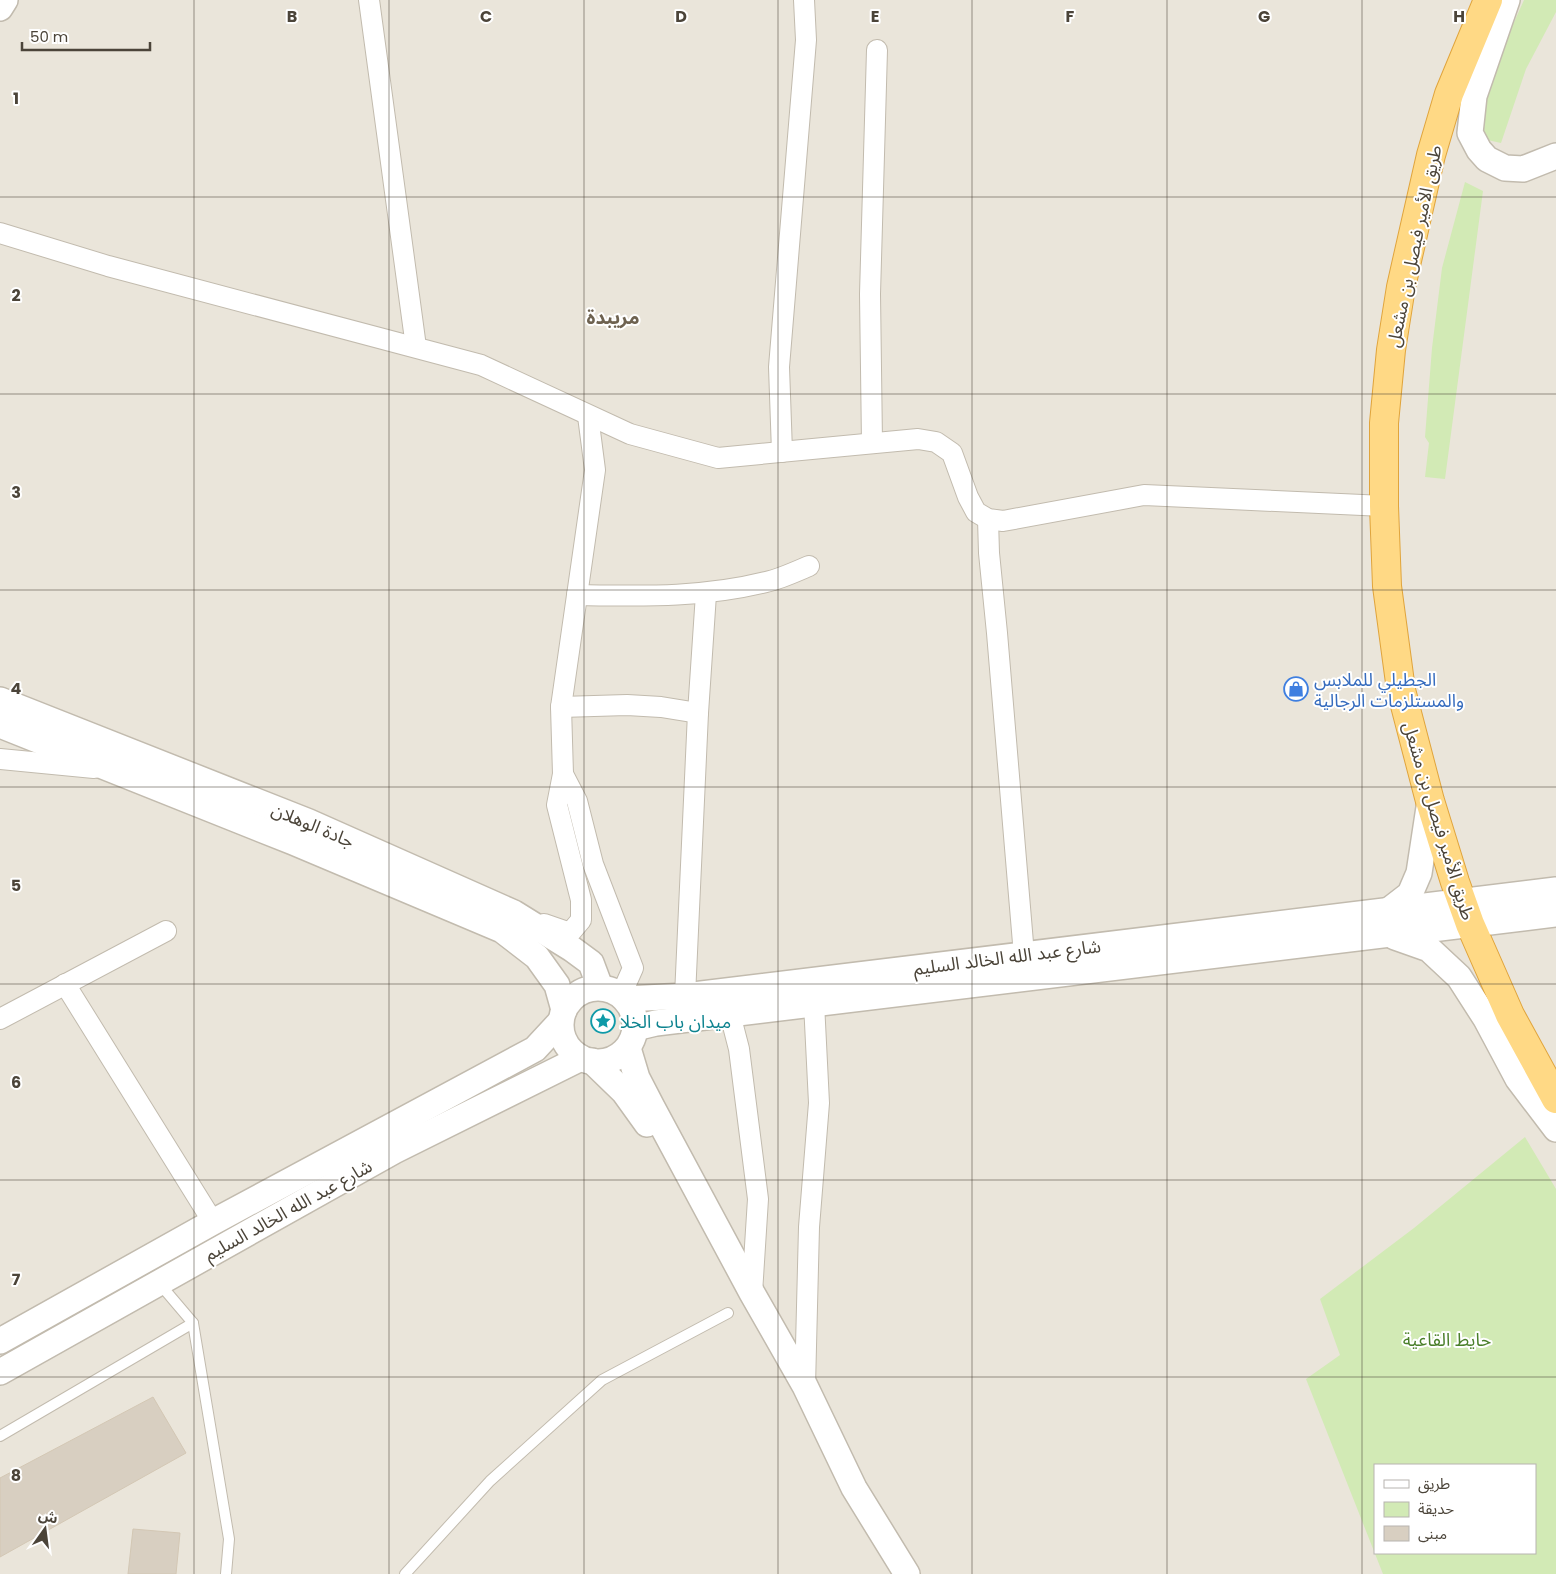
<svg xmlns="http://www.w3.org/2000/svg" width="1556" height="1574" font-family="Poppins,'Noto Sans Arabic',sans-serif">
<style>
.residential{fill:#eae5da;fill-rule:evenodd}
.green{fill:#d2eab5;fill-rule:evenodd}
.building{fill:#d8cfc1;stroke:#d3c7b4}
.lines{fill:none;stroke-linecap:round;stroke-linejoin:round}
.service-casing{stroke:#c2bbae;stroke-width:12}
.minor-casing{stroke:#c2bbae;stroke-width:22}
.tertiary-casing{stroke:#c2bbae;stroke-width:28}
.trunk-casing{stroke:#e0a43c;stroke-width:30}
.service{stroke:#fff;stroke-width:10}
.minor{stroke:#fff;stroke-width:20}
.tertiary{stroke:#fff;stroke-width:25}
.trunk{stroke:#ffd985;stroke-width:28}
.grid{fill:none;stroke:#4b4439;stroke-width:1;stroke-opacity:0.55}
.labels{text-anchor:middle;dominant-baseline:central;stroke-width:4;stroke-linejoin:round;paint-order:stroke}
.street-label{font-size:18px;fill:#4b4439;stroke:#fff}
.shop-label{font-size:18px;fill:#366cbe;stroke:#fff;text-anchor:start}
.culture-label{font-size:18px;fill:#0d838f;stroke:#fff;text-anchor:start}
.park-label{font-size:18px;fill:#4a7f2a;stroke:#fff}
.neighbourhood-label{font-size:19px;font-weight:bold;fill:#6e6250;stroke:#fff}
.grid-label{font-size:16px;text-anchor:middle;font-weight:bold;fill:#4b4439;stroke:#fff;stroke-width:4;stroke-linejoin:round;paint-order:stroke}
</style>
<rect width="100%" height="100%" fill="#f6f3ec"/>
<path class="residential" d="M0,0H1556V1574H0ZM1375,1465H1535V1553H1375Z"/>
<g class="green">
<polygon points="1524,0 1556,0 1556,12 1526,69 1501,143 1483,139 1474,127 1491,73"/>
<polygon points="1465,182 1483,191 1445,479 1425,477 1429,443 1425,437 1432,348 1442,268"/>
<path d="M1525,1137L1556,1189V1574H1383L1306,1379L1340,1355L1320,1299L1414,1228ZM1375,1465H1535V1553H1375Z"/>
</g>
<g class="building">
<polygon points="153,1397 186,1453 0,1557 0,1478"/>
<polygon points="133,1529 180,1533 176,1574 128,1574"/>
</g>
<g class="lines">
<g class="service-casing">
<g id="service">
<polyline points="159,1283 193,1323 229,1539 226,1574"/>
<polyline points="0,1436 193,1323"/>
<polyline points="405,1574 490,1481 602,1380 728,1313"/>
</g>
</g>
<g class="minor-casing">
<g id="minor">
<polyline points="369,0 416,347"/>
<polyline points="0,233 108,266 481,365 630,434 718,458 918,439 936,442 952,453 968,497 976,512 988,519 1003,521 1144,495 1384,506"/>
<polyline points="872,443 870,294 877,50"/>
<polyline points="782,452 779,367 806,40 804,0"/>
<polyline points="988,519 989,553 997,633 1024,955"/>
<path d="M577,595C642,596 702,598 766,582C780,579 795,572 809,566"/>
<polyline points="561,707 627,705 661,707 698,713"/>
<polyline points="0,759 94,768"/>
<polyline points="563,774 577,801 593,864 633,968 621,995"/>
<polyline points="544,924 570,933 581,920 581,900 557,805 563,774 561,707 595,470 588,416"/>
<polyline points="65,984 213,1222"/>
<polyline points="685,996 698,713 706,594"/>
<polyline points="730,1014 739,1049 758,1199 752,1293"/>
<polyline points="0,1019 166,931"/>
<polyline points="805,1386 809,1227 819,1103 814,1003"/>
</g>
</g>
<g class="tertiary-casing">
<g id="tertiary">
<polyline points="1507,0 1474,96 1470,133 1479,150 1487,159 1505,168 1523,169 1556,156"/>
<polyline points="0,8 5,0"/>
<polyline points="0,700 309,822 514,913 572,949 591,963 600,987"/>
<polyline points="0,725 293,842 502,930 537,957 557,985 564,1010"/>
<polyline points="1388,911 1410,894 1419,873 1430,801"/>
<polyline points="1395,937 1429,949 1459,977 1486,1019 1518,1079 1556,1129"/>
<circle cx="598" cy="1025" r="37"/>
<polyline points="625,999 685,996 1556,890"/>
<polyline points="635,1028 656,1023 1556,914"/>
<polyline points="628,1048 637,1078 652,1107 752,1293 805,1386 854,1488 907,1574"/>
<polyline points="592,1061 624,1092 647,1124"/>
<polyline points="0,1341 213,1222 535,1049 560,1022"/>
<polyline points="0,1372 394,1151 581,1058"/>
</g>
</g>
<g class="trunk-casing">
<polyline id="trunk" points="1488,0 1449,94 1431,155 1401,287 1391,350 1384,423 1384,506 1387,586 1401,690 1430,801 1455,882 1470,924 1510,1015 1556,1099"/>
</g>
<use href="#service" class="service"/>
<use href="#minor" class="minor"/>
<use href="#tertiary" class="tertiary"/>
<use href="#trunk" class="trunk"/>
</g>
<path class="grid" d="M194,0V1574M389,0V1574M584,0V1574M778,0V1574M972,0V1574M1167,0V1574M1362,0V1574M0,197H1556M0,394H1556M0,590H1556M0,787H1556M0,984H1556M0,1180H1556M0,1377H1556"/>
<defs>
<g id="shop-ring" transform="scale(1.25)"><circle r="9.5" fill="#fff" stroke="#3f7fe0" stroke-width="1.5"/><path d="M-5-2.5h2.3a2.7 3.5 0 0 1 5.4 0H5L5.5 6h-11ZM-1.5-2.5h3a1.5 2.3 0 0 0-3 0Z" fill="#3f7fe0"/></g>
<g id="sight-ring" transform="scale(1.25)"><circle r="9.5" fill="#fff" stroke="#0f9aa8" stroke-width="1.5"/><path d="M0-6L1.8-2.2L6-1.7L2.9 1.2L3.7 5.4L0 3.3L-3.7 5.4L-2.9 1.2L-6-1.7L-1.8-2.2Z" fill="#0f9aa8"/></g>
</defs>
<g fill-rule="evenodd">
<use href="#shop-ring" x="1296" y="689"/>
<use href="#sight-ring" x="603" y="1021"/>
</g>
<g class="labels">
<g class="street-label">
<text transform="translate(1414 246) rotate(-78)">طريق الأمير فيصل بن مشعل</text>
<text transform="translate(1439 821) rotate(73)">طريق الأمير فيصل بن مشعل</text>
<text transform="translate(313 825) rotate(23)">جادة الوهلان</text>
<text transform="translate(1007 957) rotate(-7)">شارع عبد الله الخالد السليم</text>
<text transform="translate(288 1210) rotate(-29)">شارع عبد الله الخالد السليم</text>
</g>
<g class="shop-label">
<text x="1314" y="679">الجطيلي للملابس<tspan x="1314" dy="21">والمستلزمات الرجالية</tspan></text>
</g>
<g class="culture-label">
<text x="620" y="1021">ميدان باب الخلا</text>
</g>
<g class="park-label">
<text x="1447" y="1339">حايط القاعية</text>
</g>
<g class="neighbourhood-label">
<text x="613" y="317">مريبدة</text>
</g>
</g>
<g class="grid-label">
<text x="292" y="22">B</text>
<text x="486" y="22">C</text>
<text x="681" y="22">D</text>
<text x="875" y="22">E</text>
<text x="1070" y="22">F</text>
<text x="1264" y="22">G</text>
<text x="1459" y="22">H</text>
<text x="16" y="104">1</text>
<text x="16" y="301">2</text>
<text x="16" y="498">3</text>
<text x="16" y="694">4</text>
<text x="16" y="891">5</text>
<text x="16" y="1088">6</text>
<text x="16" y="1285">7</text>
<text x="16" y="1481">8</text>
</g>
<rect x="1374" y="1464" width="162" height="90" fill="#ffffff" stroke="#b7b4b0"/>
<rect x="1384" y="1480" width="25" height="8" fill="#ffffff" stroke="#b7b4b0"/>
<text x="1418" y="1489" font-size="15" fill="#4b4439">طريق</text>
<rect x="1384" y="1502" width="25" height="15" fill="#d2eab5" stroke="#b7b4b0"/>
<text x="1418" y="1514" font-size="15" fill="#4b4439">حديقة</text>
<rect x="1384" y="1526" width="25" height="15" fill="#d8cfc1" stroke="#b7b4b0"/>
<text x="1418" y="1539" font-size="15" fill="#4b4439">مبنى</text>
<g transform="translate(45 1529) rotate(14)" stroke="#ffffff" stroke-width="4" paint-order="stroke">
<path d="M0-4L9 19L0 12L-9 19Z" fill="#4b4439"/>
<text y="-8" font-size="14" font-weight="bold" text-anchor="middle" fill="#4b4439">ش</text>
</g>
<path d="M22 42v8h128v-8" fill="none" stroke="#4b4439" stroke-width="2.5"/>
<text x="30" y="42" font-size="15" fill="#4b4439" stroke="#ffffff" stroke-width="4" paint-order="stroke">50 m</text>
</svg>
